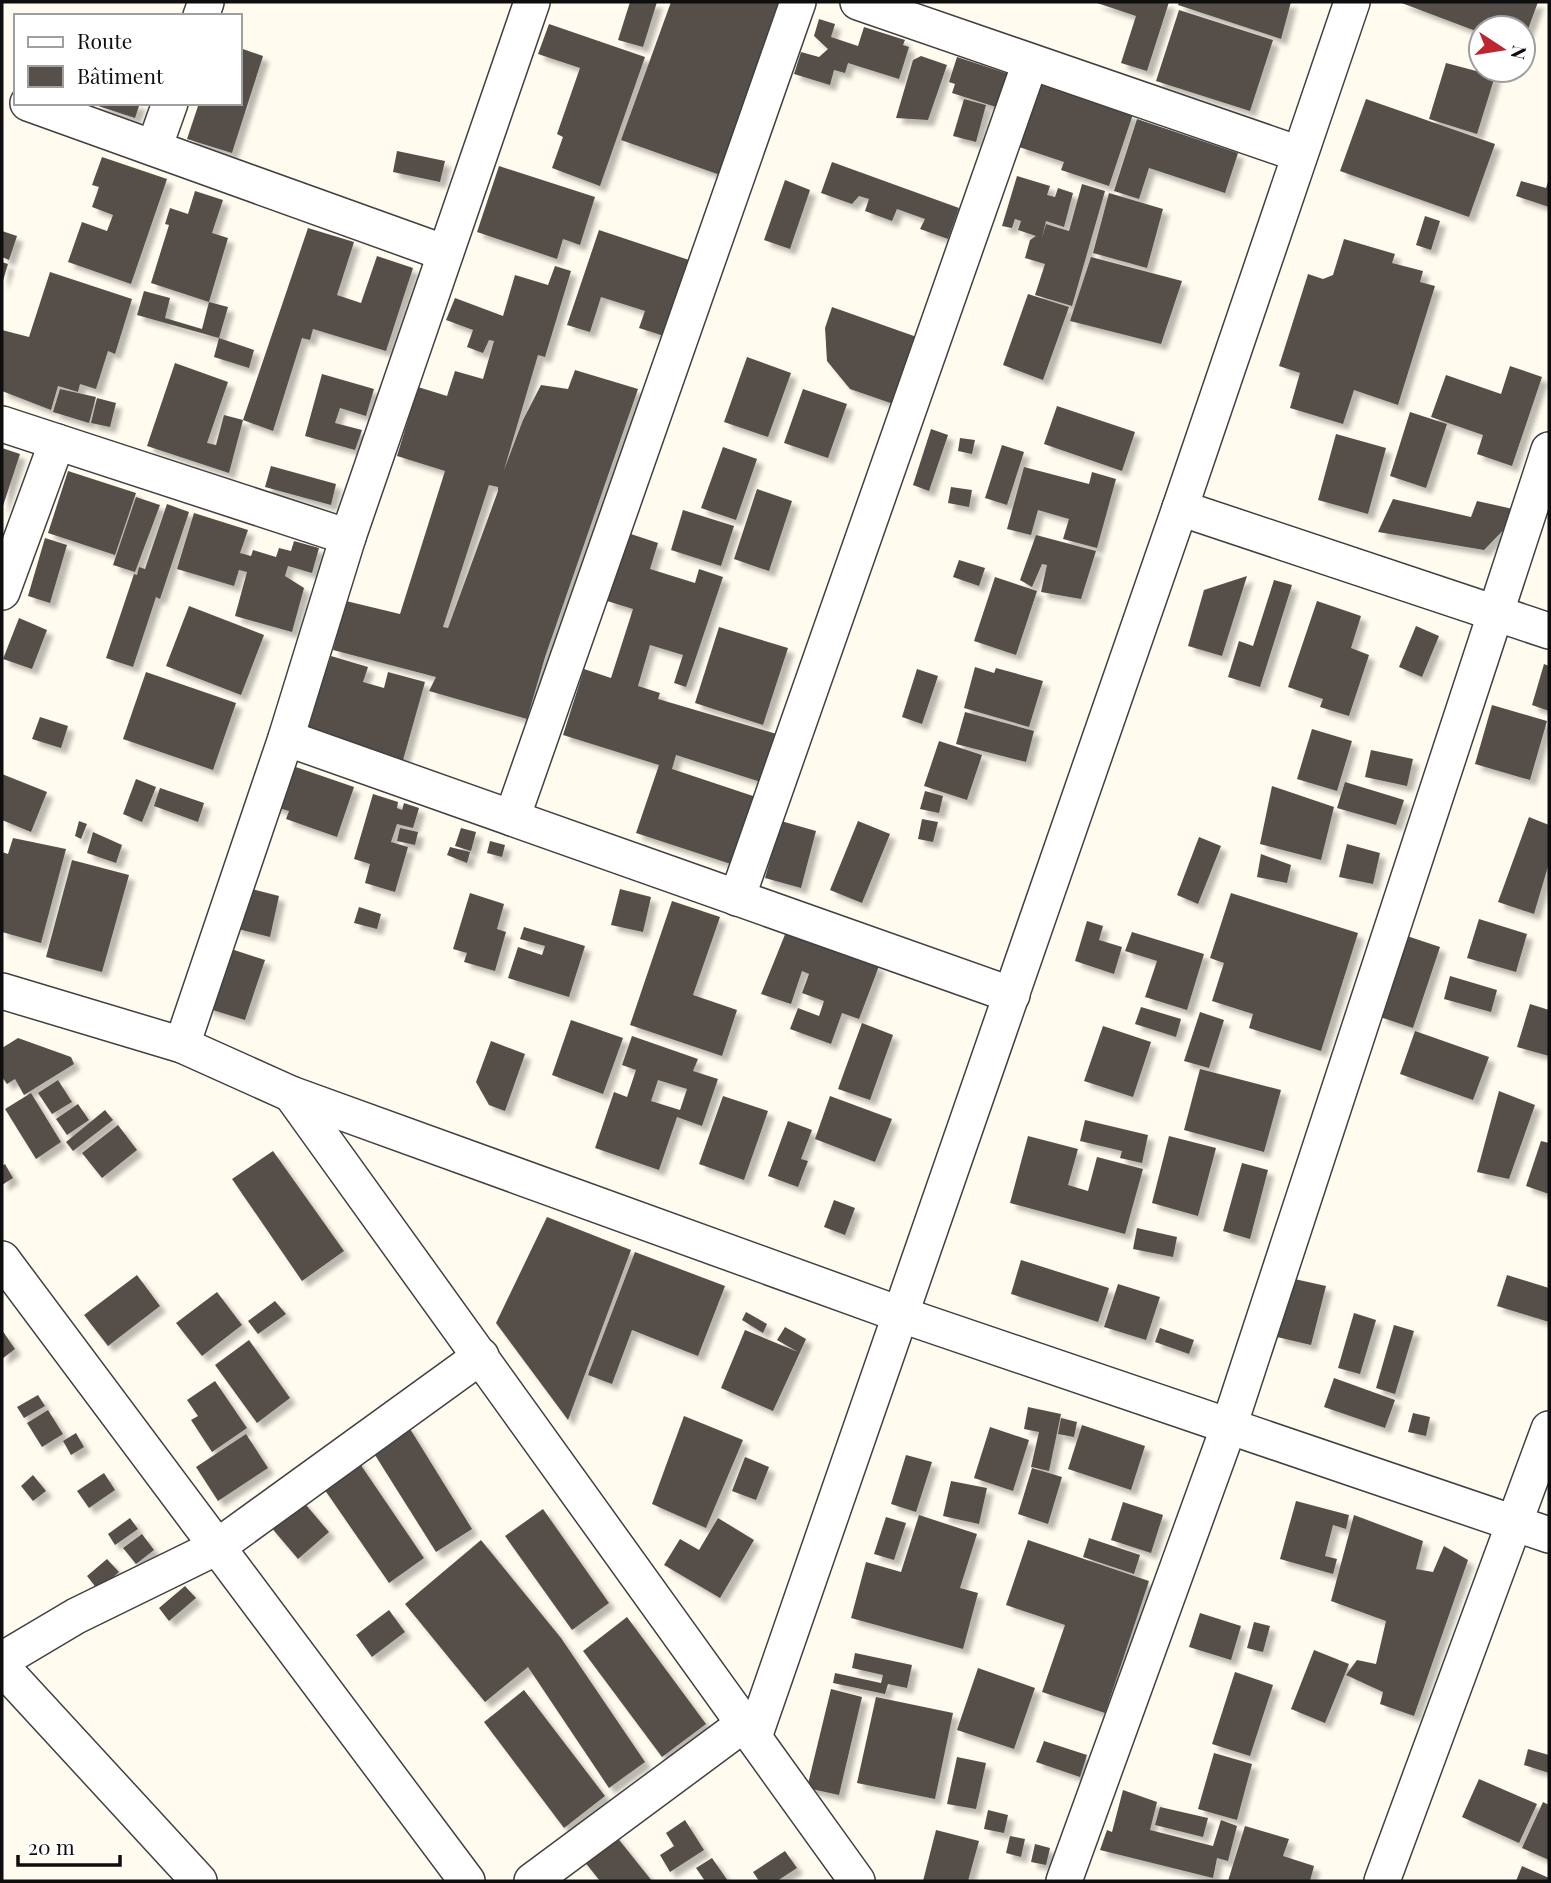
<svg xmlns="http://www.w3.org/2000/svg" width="1551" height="1883" font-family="'Playfair Display',serif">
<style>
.building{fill:#574f4a;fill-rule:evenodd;filter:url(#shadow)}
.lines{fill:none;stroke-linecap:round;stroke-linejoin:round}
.minor-casing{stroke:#414141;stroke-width:38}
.minor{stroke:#fff;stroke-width:35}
</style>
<defs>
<filter id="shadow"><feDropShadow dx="6" dy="6" stdDeviation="2" flood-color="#0004"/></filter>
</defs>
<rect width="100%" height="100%" fill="#fffbef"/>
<g class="building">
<polygon points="630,2 657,2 643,47 618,40"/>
<polygon points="671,2 781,2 723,176 621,140"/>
<polygon points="1094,2 1169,2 1147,71 1121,63 1136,16"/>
<polygon points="1179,2 1291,2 1281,39 1178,5"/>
<polygon points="1399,2 1538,2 1523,43 1523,28 1481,28 1481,33"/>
<polygon points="1179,10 1273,40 1250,111 1156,81"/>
<polygon points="819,19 835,24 831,37 858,46 864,27 905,40 903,45 909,47 899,79 848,63 845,73 834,70 830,85 794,74 801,52 819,57 828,49 814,36"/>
<polygon points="549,24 645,57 600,186 552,168 563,137 557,134 580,68 538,54"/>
<polygon points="240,48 263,56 232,153 187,139 199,103 240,103"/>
<polygon points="921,56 947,65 928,120 896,118 913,60"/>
<polygon points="957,57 1009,74 999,108 952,93 955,84 949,82"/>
<polygon points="1446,63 1495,76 1477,134 1429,119"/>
<polygon points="1040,83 1133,114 1109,186 1061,170 1064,162 1019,147"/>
<polygon points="964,99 986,105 976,142 953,136"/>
<polygon points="1366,99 1495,144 1469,217 1340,171"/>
<polygon points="89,103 140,103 135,118"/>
<polygon points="1137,119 1238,153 1225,193 1149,168 1139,199 1114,191"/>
<polygon points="397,151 445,161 440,182 393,172"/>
<polygon points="102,157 167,179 131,284 68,262 82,222 107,231 113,215 92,207 99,187 92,185"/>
<polygon points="832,162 959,208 948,239 920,229 925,219 897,209 892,221 865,211 869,199 859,196 852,204 821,193"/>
<polygon points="499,166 595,197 580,245 563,239 557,259 477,232"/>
<polygon points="1017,176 1050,186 1047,195 1055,197 1058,188 1073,193 1064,227 1046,221 1042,238 1046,224 1069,231 1082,184 1105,191 1072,306 1035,295 1045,264 1025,258 1030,240 1036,236 1018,230 1021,221 1015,219 1012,228 1002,226"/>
<polygon points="1549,179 1549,207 1516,196 1521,181 1546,188"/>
<polygon points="785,180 810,190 790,249 764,240"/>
<polygon points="195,191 223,200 212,233 228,238 209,302 151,283 169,225 165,224 170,208 188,214"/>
<polygon points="1109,193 1163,209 1147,268 1093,253"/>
<polygon points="1425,216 1440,221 1431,250 1416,245"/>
<polygon points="308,228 354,242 337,295 361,303 377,256 413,268 386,351 313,329 310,340 302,338 273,431 243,420"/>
<polygon points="599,230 689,260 664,336 639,328 645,311 601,297 590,332 567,325"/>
<polygon points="2,231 17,236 9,260 2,257"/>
<polygon points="1344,239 1395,254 1392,263 1423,271 1420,282 1435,286 1398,405 1354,390 1343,424 1290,408 1300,373 1279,366 1308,274 1323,279 1333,275"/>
<polygon points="1091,257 1182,281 1161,344 1070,321"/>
<polygon points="2,262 8,264 2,284"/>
<path d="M555,266L571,271L545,357L538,355L504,470L523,420L541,385L568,389L575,370L638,389L545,657L527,719L429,691L436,677L333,650L346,601L400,614L445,471L397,456L418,387L447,396L455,371L483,379L494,341L489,340L483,353L467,347L473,330L446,320L455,298L503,316L515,275L548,285ZM489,485L498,487V491L448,628L443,627Z"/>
<polygon points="50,272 132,299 115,354 108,351 96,389 80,384 78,392 58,386 51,410 2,391 2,330 29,337"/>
<polygon points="144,291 170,298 165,318 202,329 209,302 228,307 219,338 254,350 249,368 214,357 219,338 137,315"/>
<polygon points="1028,294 1069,307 1043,380 1003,365"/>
<polygon points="832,307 928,341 905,408 850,389 827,361 825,328"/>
<polygon points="747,357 791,373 768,437 724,422"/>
<polygon points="175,363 228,382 207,443 216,445 224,415 243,420 229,473 147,446"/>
<polygon points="1510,366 1542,377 1512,466 1477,454 1483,435 1431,417 1446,375 1501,394"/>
<polygon points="322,374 374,389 366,416 340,408 335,423 362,430 355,450 305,436"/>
<polygon points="60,389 96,397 89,423 53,412"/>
<polygon points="803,389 847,404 828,458 784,443"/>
<polygon points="97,398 116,403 110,427 91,423"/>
<polygon points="1057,406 1135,432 1122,471 1044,444"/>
<polygon points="1410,412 1447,424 1426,488 1390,476"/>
<polygon points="931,429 948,435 929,491 913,485"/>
<polygon points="1336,434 1386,448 1368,514 1318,500"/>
<polygon points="960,438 975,440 972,454 958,451"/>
<polygon points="1002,445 1024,452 1007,505 985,498"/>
<polygon points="723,447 757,459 736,520 701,508"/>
<polygon points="2,448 20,454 2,509"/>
<polygon points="271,466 336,484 331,505 265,487"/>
<polygon points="1024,467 1089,484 1092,472 1116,479 1097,548 1063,539 1069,519 1038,510 1031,535 1007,529"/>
<polygon points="68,471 136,493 115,555 48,533"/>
<polygon points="951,487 972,490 969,507 948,503"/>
<polygon points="757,489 792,501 769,571 734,559"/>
<polygon points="136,497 160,505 135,572 113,565"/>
<polygon points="1393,499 1471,517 1477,501 1522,511 1484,550 1378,532"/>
<polygon points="167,504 189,512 160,599 156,597 133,667 106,658 134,574 137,575 139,567 145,569"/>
<polygon points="683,510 734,526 721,566 671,550"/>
<polygon points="194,513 248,530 240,553 251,556 253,550 276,557 279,548 291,551 294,541 319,548 312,573 288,566 285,576 304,588 292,632 235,616 247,572 239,570 234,586 177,569"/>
<polygon points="628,533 658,543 650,569 695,583 699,569 723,577 686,687 674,683 683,655 650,645 638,686 660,693 658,699 780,735 764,783 676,755 672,769 756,797 734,865 636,833 659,765 563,735 584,669 611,678 633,609 607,601"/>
<polygon points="1036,535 1096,551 1081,599 1041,592 1047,565 1042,564 1032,587 1020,580"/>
<polygon points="45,538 67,545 50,603 28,596"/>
<polygon points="959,560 985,568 979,586 953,577"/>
<polygon points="1247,576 1222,656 1188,646 1204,590"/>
<polygon points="995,577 1037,591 1016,655 974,641"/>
<polygon points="1274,580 1292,585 1260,687 1228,677 1239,641 1253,646"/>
<polygon points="1317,601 1361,616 1351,648 1369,655 1349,716 1320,707 1323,699 1288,687"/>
<polygon points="189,606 264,635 241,695 166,666"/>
<polygon points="19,618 47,630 32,669 3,659"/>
<polygon points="1416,626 1439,636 1422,677 1399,667"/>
<polygon points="719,627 788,648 763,725 695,703"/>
<polygon points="331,656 368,667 363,682 384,688 388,672 425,682 398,778 286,738 320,666 327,668"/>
<polygon points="1544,664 1549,666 1549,711 1532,705"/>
<polygon points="975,667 994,673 996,668 1043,681 1029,727 964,708"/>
<polygon points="917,669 938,676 922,724 902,717"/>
<polygon points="146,672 236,703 213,770 123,739"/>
<polygon points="1492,705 1547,721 1530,780 1475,764"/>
<polygon points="965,712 1034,731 1026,762 956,744"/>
<polygon points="40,717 68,726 61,748 32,739"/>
<polygon points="1312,729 1352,741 1337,791 1297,779"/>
<polygon points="939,741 982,755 967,800 924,786"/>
<polygon points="1371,750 1413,759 1407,786 1365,777"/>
<polygon points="287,764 354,787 337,837 286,819 289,811 272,806"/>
<polygon points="2,774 47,792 31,832 2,820"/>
<polygon points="136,779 156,787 142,822 123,814"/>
<polygon points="1345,782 1404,800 1396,825 1337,808"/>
<polygon points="1272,786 1334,807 1321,860 1260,844"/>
<polygon points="160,788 204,803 198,822 154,806"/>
<polygon points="925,791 943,796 939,813 920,809"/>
<polygon points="373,794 398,802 397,808 402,810 404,803 419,808 413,828 397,824 391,842 408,847 395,892 365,883 370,864 354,859"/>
<polygon points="1529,817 1549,825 1549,863 1534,914 1498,902"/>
<polygon points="922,819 938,822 933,842 918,839"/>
<polygon points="79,821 87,824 81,839 75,836"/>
<polygon points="781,821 816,831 801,888 765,878"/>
<polygon points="858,821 890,834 862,903 830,890"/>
<polygon points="400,828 418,832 415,845 397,841"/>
<polygon points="461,828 476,832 471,851 455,846"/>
<polygon points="93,832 122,845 116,863 87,853"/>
<polygon points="1199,837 1221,846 1198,904 1177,895"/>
<polygon points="13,838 66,849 41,943 2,932 2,852 8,854"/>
<polygon points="490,841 505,845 502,857 487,853"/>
<polygon points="1347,844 1380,853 1373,884 1339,877"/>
<polygon points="450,847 470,852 467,863 447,855"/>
<polygon points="1261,854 1291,865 1287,883 1257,877"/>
<polygon points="72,860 129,875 102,972 46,957"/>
<polygon points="244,887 279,896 270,937 234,928"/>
<polygon points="620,889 651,897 643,932 611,925"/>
<polygon points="470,893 504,904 497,929 506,932 495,971 464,962 467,953 453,949"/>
<polygon points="1231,893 1358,933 1321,1051 1249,1028 1253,1014 1212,1001 1224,963 1210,958"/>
<polygon points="672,901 720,917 693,995 737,1010 722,1056 630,1025"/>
<polygon points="359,907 381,914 377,929 354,923"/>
<polygon points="1479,919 1527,934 1516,972 1467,958"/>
<polygon points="1087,921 1103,926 1099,940 1122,947 1114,974 1075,961"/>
<polygon points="524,927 585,946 569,997 508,978 518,947 542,955 545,946 520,939"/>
<polygon points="788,927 879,966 859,1019 842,1013 831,1044 790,1029 798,1008 819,1016 824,1001 802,993 809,974 802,971 791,1004 761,994"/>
<polygon points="1132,932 1204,954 1187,1010 1145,997 1157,961 1125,951"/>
<polygon points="1407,936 1440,947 1413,1028 1380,1017"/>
<polygon points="225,947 265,960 245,1020 206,1008"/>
<polygon points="1450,976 1497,990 1491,1012 1444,999"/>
<polygon points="1530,1004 1549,1010 1549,1056 1517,1047"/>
<polygon points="1141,1007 1181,1019 1176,1037 1135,1024"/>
<polygon points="1200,1012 1224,1020 1209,1068 1184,1061"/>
<polygon points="571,1020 623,1038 603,1094 552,1075"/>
<polygon points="862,1023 893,1035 870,1100 838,1089"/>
<polygon points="1103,1026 1151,1042 1133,1097 1084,1081"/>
<polygon points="1415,1031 1489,1057 1473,1100 1400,1074"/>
<path d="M632,1036L698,1059L693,1071L718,1079L702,1126L677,1117L659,1170L595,1148L614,1092L627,1097L636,1070L622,1065ZM658,1080L687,1089L680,1110L651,1101Z"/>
<polygon points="18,1038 71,1057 74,1064 24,1095 15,1079 7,1084 2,1077 2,1048"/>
<polygon points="491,1041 525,1054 505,1111 489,1105 476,1082"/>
<polygon points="1200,1069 1281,1090 1264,1152 1184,1130"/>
<polygon points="58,1080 72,1102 52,1114 38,1093"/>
<polygon points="1499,1091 1535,1105 1509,1179 1477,1172"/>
<polygon points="31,1093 61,1142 36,1159 5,1109"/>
<polygon points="723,1096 768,1111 744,1180 699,1164"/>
<polygon points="830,1096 892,1119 875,1162 815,1139"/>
<polygon points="78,1104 89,1120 67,1135 56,1119"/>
<polygon points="105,1110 113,1120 73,1151 66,1142"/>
<polygon points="1085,1120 1148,1135 1142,1163 1120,1158 1122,1151 1080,1141"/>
<polygon points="788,1121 812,1130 801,1159 808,1161 798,1187 768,1176"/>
<polygon points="118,1125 137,1150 102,1178 82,1153"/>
<polygon points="1028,1136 1078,1149 1068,1185 1088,1191 1097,1157 1143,1169 1125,1234 1010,1203"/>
<polygon points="1169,1136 1216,1148 1198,1216 1152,1203"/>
<polygon points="1541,1141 1549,1143 1549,1194 1526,1186"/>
<polygon points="273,1151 344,1251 302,1281 232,1179"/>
<polygon points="1242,1163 1268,1170 1250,1239 1223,1231"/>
<polygon points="5,1164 13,1178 2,1185 2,1166"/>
<polygon points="834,1200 855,1208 845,1235 824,1227"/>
<polygon points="547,1217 631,1250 568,1420 496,1323"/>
<polygon points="1137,1228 1177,1237 1173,1257 1133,1249"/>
<polygon points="635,1252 725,1286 698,1356 632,1330 612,1384 588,1375"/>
<polygon points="1021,1260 1109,1288 1098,1322 1011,1294"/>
<polygon points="137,1275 160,1306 108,1346 84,1315"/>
<polygon points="1507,1275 1549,1288 1549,1322 1497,1306"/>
<polygon points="1290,1278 1326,1286 1311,1345 1277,1337"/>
<polygon points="1118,1284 1160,1297 1146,1340 1104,1327"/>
<polygon points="217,1292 242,1325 202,1356 176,1323"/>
<polygon points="275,1301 286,1314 258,1334 248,1321"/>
<polygon points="746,1312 767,1324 763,1333 742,1320"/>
<polygon points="1354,1313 1376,1320 1360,1374 1338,1368"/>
<polygon points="1394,1325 1414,1331 1395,1394 1376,1388"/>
<polygon points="785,1327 806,1339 773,1411 721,1388 745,1330 798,1352 777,1340"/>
<polygon points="1160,1328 1194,1340 1189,1354 1155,1342"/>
<polygon points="2,1330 15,1349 2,1359"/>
<polygon points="249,1340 290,1398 257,1423 215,1365"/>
<polygon points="1334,1378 1395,1400 1385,1428 1324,1407"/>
<polygon points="215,1381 247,1428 212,1452 191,1420 198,1416 187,1400"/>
<polygon points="38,1395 45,1406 24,1418 17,1407"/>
<polygon points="1028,1407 1061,1414 1049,1471 1031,1467 1039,1432 1024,1429"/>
<polygon points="48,1410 63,1434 42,1447 27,1423"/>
<polygon points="1413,1413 1430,1417 1426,1436 1408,1432"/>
<polygon points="684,1416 743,1440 706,1528 652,1504"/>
<polygon points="1061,1418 1077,1422 1074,1437 1058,1434"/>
<polygon points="407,1424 472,1529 436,1552 370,1447"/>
<polygon points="1082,1425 1145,1446 1131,1490 1068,1469"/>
<polygon points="990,1427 1029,1440 1013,1491 974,1478"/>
<polygon points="76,1433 84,1447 71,1455 63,1441"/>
<polygon points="246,1434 268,1468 218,1501 196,1467"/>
<polygon points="354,1455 424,1558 389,1583 318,1480"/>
<polygon points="906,1455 932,1462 916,1512 891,1504"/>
<polygon points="745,1457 769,1467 756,1500 732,1491"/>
<polygon points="1032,1468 1062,1477 1048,1524 1018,1514"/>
<polygon points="104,1473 115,1490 89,1508 77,1491"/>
<polygon points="33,1475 46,1491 33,1501 21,1486"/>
<polygon points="951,1481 987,1488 979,1524 943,1516"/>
<polygon points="301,1499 329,1532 298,1559 270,1526"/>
<polygon points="1296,1501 1349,1515 1346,1529 1333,1525 1325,1556 1337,1559 1333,1574 1280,1559"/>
<polygon points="1123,1502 1163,1515 1151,1553 1111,1540"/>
<polygon points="543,1509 609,1603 572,1630 505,1536"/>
<polygon points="919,1515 977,1534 960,1588 978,1593 963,1649 851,1618 866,1562 901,1572"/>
<polygon points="1354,1515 1423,1541 1416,1569 1433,1572 1444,1546 1468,1560 1414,1716 1380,1704 1383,1692 1346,1675 1357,1660 1376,1664 1386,1621 1331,1601"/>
<polygon points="886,1517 906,1523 894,1560 874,1554"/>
<polygon points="130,1518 138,1529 115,1545 108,1534"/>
<polygon points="718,1518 754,1540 720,1598 664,1565 680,1539 699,1550"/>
<polygon points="142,1534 154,1550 136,1564 123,1548"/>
<polygon points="1089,1538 1140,1555 1134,1574 1083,1557"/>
<polygon points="481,1540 561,1638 645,1762 609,1788 528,1667 485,1702 405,1604"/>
<polygon points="1028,1540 1149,1581 1105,1713 1042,1692 1065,1625 1006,1605"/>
<polygon points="107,1559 119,1572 98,1590 87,1576"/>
<polygon points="185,1586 196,1598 169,1621 159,1608"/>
<polygon points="389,1610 405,1632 372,1657 356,1635"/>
<polygon points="1200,1613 1241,1626 1231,1660 1189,1647"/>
<polygon points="627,1617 706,1724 662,1757 583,1651"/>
<polygon points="1254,1622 1270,1626 1263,1652 1247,1648"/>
<polygon points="1314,1650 1349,1664 1325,1723 1291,1709"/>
<polygon points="855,1653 912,1665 907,1688 888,1684 885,1694 833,1683 835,1673 881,1683 883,1675 852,1668"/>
<polygon points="978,1668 1035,1688 1014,1749 957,1730"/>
<polygon points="1235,1672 1273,1685 1250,1756 1212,1744"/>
<polygon points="831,1689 862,1697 839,1795 807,1788"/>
<polygon points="524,1690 605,1796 564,1828 484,1722"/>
<polygon points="876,1697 953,1713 935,1799 857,1783"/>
<polygon points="1044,1741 1087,1755 1080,1777 1036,1762"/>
<polygon points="1528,1749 1549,1755 1549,1773 1524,1765"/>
<polygon points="1214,1753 1252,1764 1237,1820 1198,1809"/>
<polygon points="957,1757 986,1763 976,1809 947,1804"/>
<polygon points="1479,1779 1537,1804 1519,1843 1462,1817"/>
<polygon points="1123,1790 1157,1802 1150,1830 1213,1846 1221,1820 1237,1826 1228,1861 1217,1858 1213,1878 1100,1850 1107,1830 1112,1832"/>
<polygon points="1543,1802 1549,1805 1549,1860 1522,1848"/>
<polygon points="1160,1807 1208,1818 1203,1837 1155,1825"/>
<polygon points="988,1810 1008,1815 1004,1833 984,1829"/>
<polygon points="685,1820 704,1850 670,1872 660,1855 674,1846 666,1833"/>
<polygon points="1245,1826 1289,1839 1283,1856 1314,1866 1310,1881 1228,1881"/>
<polygon points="936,1830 979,1841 968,1881 923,1881"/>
<polygon points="612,1831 652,1881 600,1881 580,1856"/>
<polygon points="1010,1836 1025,1839 1021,1857 1006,1853"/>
<polygon points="1035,1844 1050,1848 1046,1865 1031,1862"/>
<polygon points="785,1851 797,1868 777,1881 759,1881 753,1872"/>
<polygon points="712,1858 728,1881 705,1881 696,1868"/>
<polygon points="1522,1866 1549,1878 1549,1881 1516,1881"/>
</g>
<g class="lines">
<g class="minor-casing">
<g id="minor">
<polyline points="858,2 1299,154"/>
<polyline points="201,16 206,2"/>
<polyline points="28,103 445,253"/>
<polyline points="154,148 170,103"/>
<polyline points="2,424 348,537"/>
<polyline points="1180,508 1549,631"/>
<polyline points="2,592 57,442"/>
<polyline points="286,738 1012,995"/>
<polyline points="512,818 798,2"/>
<polyline points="737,898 1030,63"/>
<polyline points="2,991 182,1045 291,1094 899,1314 1549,1535"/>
<polyline points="182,1045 286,738 348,537 532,2"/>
<polyline points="291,1094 857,1881"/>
<polyline points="2,1259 467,1881"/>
<polyline points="2,1660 76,1616 217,1547 481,1356"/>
<polyline points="2,1667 199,1881"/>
<polyline points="754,1737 1180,508 1352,2"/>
<polyline points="532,1881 744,1724"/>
<polyline points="1064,1881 1229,1426 1549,450"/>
<polyline points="1382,1881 1549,1429"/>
</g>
</g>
<use href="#minor" class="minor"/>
</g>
<rect width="1551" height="1883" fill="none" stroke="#0e0e0e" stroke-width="7"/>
<rect x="14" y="14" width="228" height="91" fill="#ffffff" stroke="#9f9f9f" stroke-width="2"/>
<rect x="28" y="37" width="35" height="10" fill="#ffffff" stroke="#9f9f9f" stroke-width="2"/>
<text x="77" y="49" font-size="21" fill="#0e0e0e">Route</text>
<rect x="28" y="66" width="35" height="21" fill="#574f4a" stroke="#9f9f9f" stroke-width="2"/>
<text x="77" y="84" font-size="21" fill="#0e0e0e">Bâtiment</text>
<g transform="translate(1502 49) rotate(102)"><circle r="33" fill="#ffffff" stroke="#9f9f9f" stroke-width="2"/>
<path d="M0-5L12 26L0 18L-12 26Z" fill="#be252f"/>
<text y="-10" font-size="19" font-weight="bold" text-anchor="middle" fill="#0e0e0e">N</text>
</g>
<path d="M18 1855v10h102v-10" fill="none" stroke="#0e0e0e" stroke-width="3.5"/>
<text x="28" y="1855" font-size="21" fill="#0e0e0e" stroke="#ffffff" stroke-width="5" paint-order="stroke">20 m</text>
</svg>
